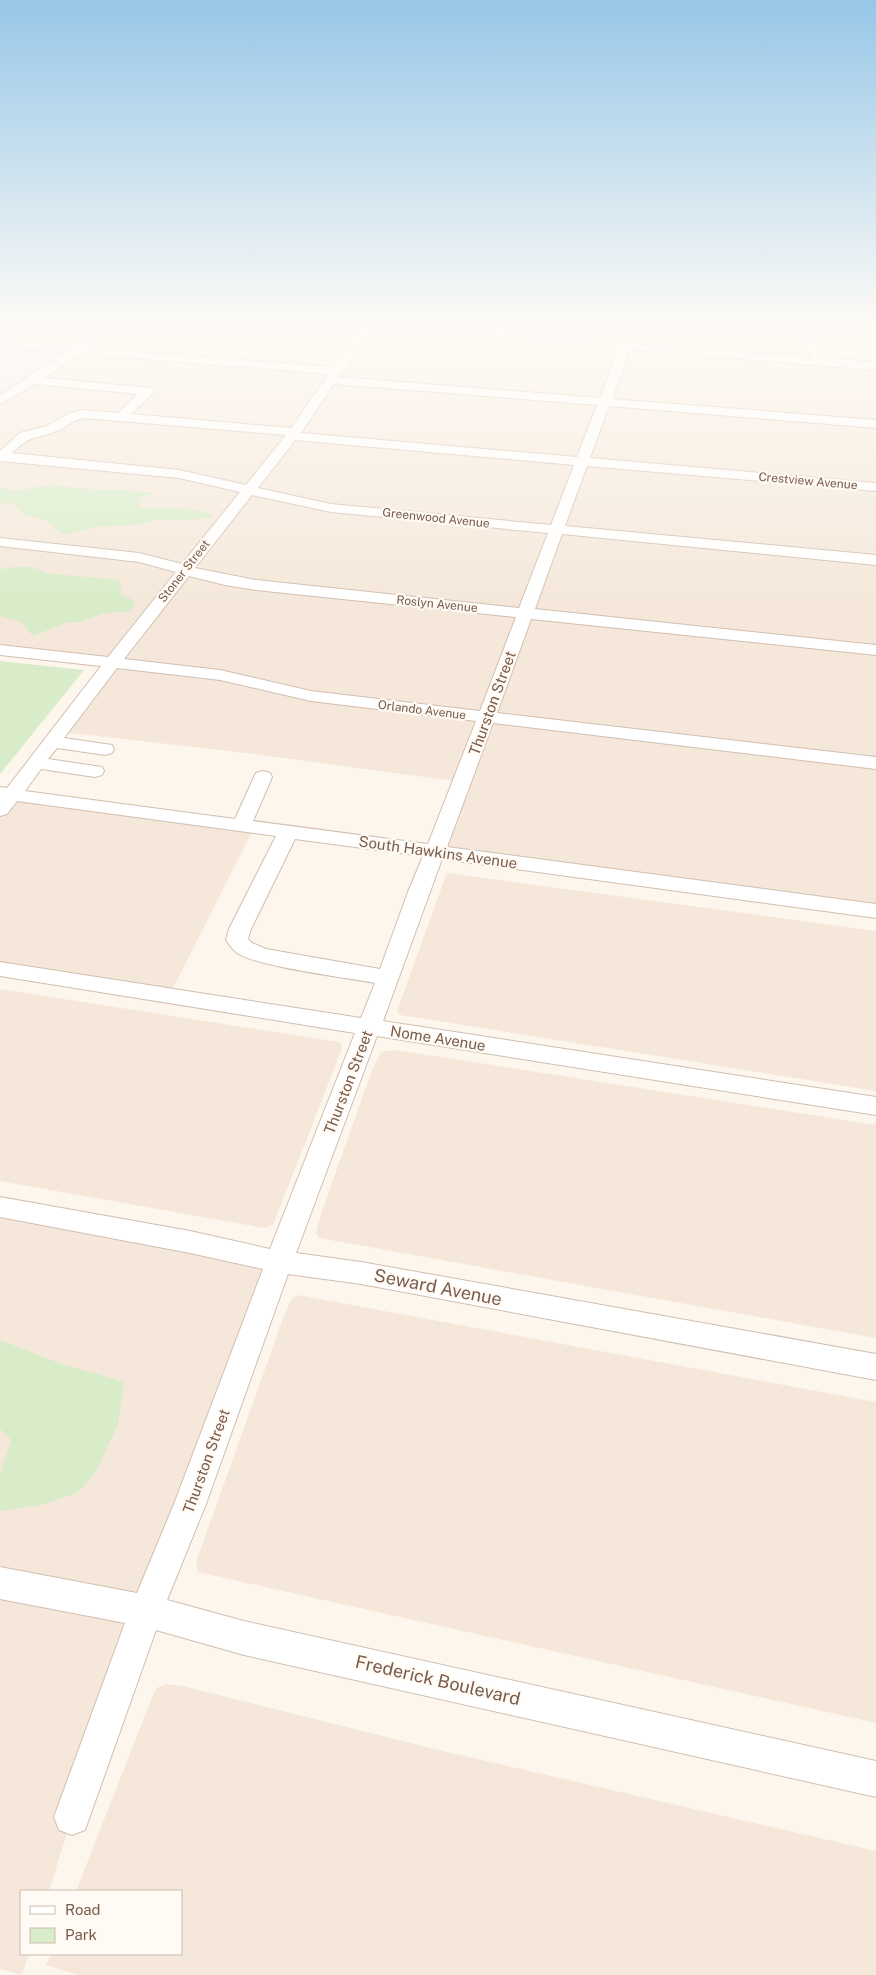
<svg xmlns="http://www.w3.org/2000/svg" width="876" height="1975" font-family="'Public Sans',sans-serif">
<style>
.residential{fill:#f5e8da}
.education{fill:#f3e8fa}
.green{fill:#d8ecc9}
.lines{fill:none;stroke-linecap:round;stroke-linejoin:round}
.minor-casing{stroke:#d1beb0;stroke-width:2}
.minor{fill:#fff;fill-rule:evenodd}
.labels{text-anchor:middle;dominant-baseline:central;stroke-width:4.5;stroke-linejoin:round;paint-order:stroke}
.far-street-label{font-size:12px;fill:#7a5c4d;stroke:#fffaf3}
.street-label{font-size:15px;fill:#7a5c4d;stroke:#fffaf3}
.near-street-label{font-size:18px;fill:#7a5c4d;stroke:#fffaf3}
</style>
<rect width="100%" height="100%" fill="#fdf6ec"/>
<g class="residential">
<polygon points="0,330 876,330 876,911 434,852 462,782 246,753 80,734 59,733 112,663 0,650"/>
<polygon points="0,793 254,828 169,996 0,969"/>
<polygon points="448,873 876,931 876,1091 400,1015 397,1011 446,875"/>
<polygon points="0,989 339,1042 342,1045 341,1051 273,1225 264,1228 0,1181"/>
<polygon points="396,1050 876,1125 876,1338 319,1238 316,1233 322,1211 371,1073 381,1052"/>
<polygon points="0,1207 279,1262 72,1817 49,1891 21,1891 21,1954 29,1954 22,1975 0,1969"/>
<polygon points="298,1295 876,1402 876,1723 198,1572 196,1562 284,1316 291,1300"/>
<polygon points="165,1684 183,1686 434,1749 876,1851 876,1975 79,1975 46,1965 51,1954 181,1954 181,1891 76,1891 153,1695 157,1688"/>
</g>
<polygon class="education" points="0,350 57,354 58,355 38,369 0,391"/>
<g class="green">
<path d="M53,484C87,492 120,488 154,493L141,499L139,507C158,509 199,505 213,516L200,519L156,520L135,525L95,527L63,535L45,520L24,515L11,502L0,504V487L15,491Z"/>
<polygon points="24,566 38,569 44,573 120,580 121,595 130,598 135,603 130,611 101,614 81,622 68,622 33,636 21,622 0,616 0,569"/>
<polygon points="0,661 84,670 0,774"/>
<polygon points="0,1340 59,1363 124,1382 118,1425 94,1475 77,1493 42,1505 0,1511 0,1474 11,1440 0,1429"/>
</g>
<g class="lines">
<g class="minor-casing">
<path id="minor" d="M94,330H107L87,348L333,367L360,330H370L339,377L600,398L618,349L568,345L475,333L469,330H500L568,339L812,357L809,349L789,330H801L818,346L824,358L876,362V370L630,350L612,399L876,420V428L609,406L590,458L876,483V491L587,466L565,526L876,555V565L562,534L535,609L876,645V655L531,619L497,713L876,757V769L493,723L447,847L876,904V918L442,859L383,1021L876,1097V1115L377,1036L296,1253L361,1262L876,1354V1380L361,1284L288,1274L206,1504L167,1600L244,1621L876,1761V1797L244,1655L156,1630L85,1830L72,1835L59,1830L54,1817L125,1623L0,1599V1567L137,1593L174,1504L263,1269L190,1253L0,1217V1197L190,1231L270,1249L355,1033L0,976V962L361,1018L375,983C349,978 252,966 236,952C232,949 229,944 226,940L229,929L276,836L17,801L7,814L0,816V787L7,788L101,666L0,655V645L108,657L176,572L139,562L0,546V538L139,553L182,564L240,492L179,478L0,461V451L20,433L47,426L70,413L84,410L118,413L138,394L35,384L0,404V395L66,353L0,347V341L74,346ZM79,354L329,374L291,428L131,414L152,394L154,391L152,388L45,378ZM334,384L597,405L577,457L301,433ZM84,418L286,435L246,485L179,470L12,453C32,433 37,440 59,430C68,426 74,419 84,418ZM295,440L574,465L551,525L331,504L258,488ZM252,495L331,512L548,533L519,608L256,580L195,568ZM189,576L225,585L256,590L516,617L480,711L311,691L220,670L124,659ZM117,668L220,680L311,701L476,721L428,844L253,821L272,777L270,773L263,771L256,773L254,777L235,819L25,791L41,769L95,777L102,775L104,771L102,767L48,759L57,748L105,755L112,753L114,749L112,745L64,738ZM295,839L423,856L408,892L380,969L266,949L252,943L248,939L251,929Z"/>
</g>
<use href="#minor" class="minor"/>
</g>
<linearGradient id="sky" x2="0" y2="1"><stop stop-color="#97c7e8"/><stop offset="0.54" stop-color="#fefbf6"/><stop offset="1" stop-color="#fefbf6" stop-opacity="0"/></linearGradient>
<rect width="876" height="606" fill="url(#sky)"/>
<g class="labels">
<g class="far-street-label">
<text transform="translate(808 481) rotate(5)">Crestview Avenue</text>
<text transform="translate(436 518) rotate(6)">Greenwood Avenue</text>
<text transform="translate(184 571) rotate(-52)">Stoner Street</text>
<text transform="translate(437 604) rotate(6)">Roslyn Avenue</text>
<text transform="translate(422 710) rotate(7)">Orlando Avenue</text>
</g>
<g class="street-label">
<text transform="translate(492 703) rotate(-70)">Thurston Street</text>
<text transform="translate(438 852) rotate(8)">South Hawkins Avenue</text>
<text transform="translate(438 1038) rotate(9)">Nome Avenue</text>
<text transform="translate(348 1082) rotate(-69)">Thurston Street</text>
<text transform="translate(206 1461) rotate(-70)">Thurston Street</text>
</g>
<g class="near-street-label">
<text transform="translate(438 1287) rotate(11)">Seward Avenue</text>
<text transform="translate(438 1680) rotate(13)">Frederick Boulevard</text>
</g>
</g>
<rect x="20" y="1890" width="162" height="65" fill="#fffaf3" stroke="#cabbb1"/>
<rect x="30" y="1906" width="25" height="8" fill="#ffffff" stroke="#cabbb1"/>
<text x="65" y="1915" font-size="15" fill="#7a5c4d">Road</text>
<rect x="30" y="1928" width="25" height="15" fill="#d8ecc9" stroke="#cabbb1"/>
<text x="65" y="1940" font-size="15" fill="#7a5c4d">Park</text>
</svg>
